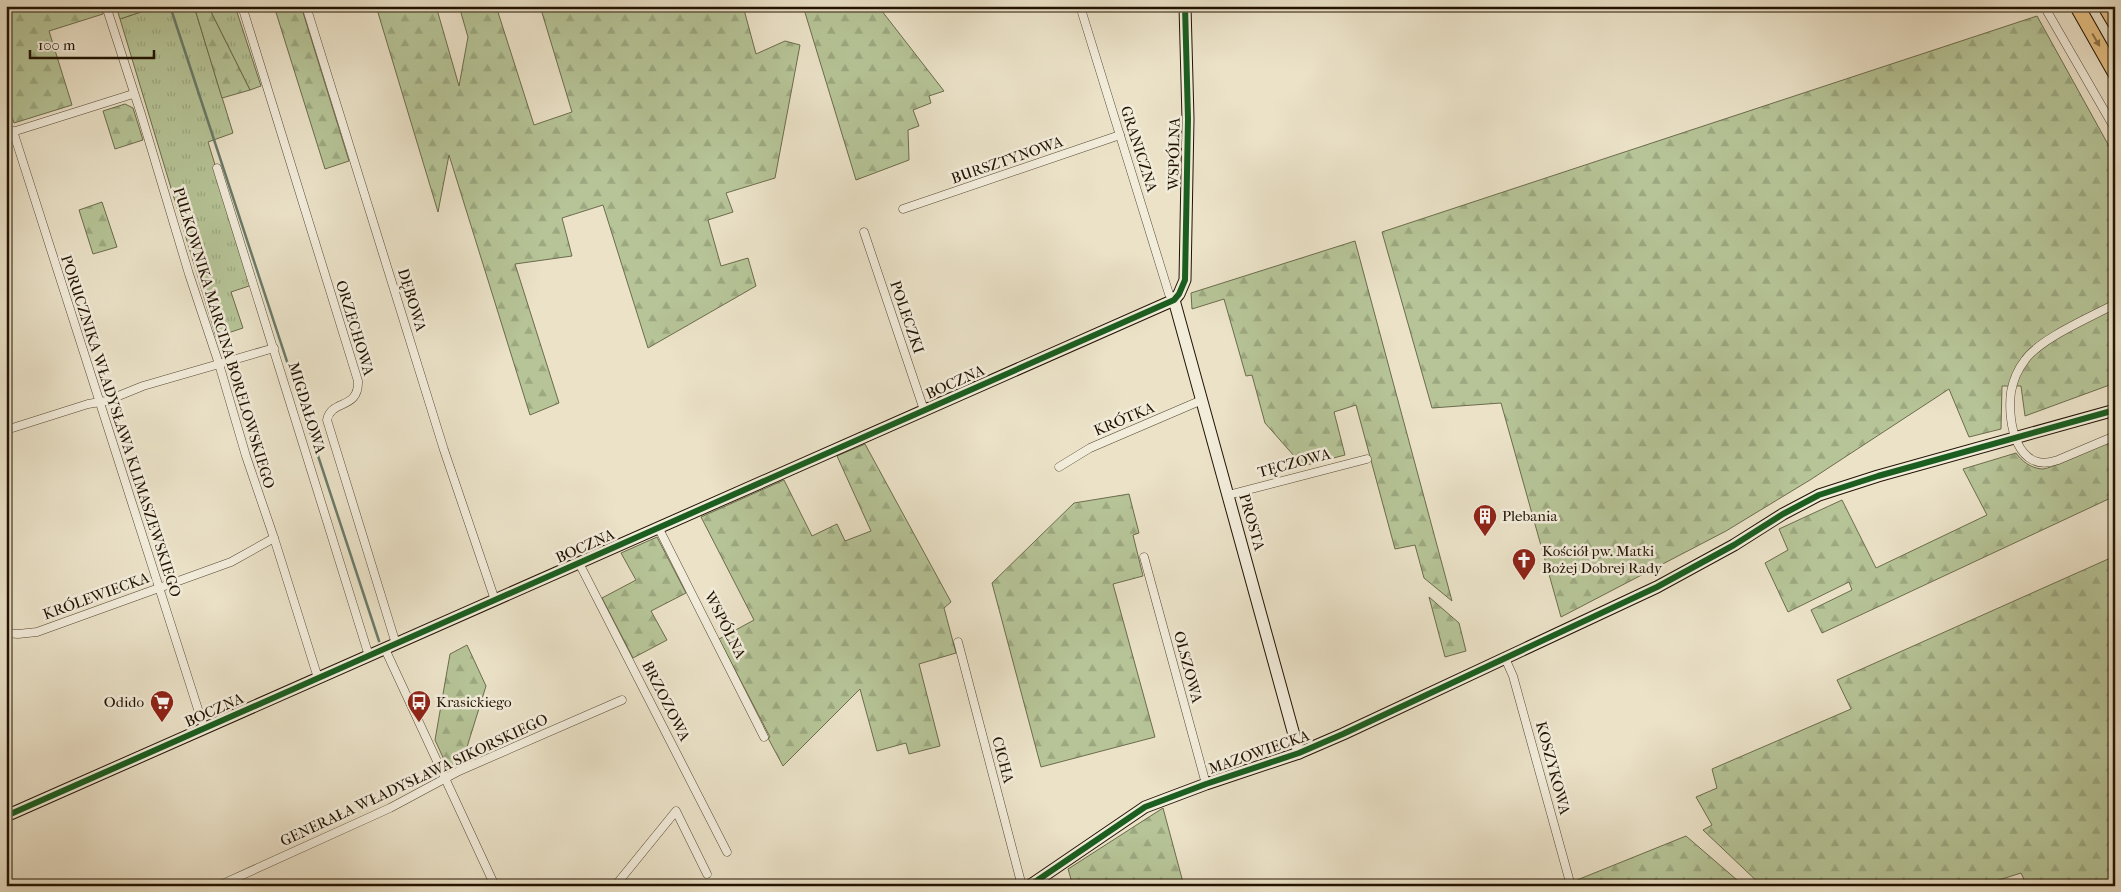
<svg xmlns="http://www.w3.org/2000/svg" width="2121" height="892" font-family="'IM FELL French Canon',serif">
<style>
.grass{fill:url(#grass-tufts);stroke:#6c6c4c}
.forest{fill:url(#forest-firs);stroke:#6c6c4c}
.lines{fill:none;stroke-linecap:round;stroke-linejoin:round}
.stream{stroke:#697a6a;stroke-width:2.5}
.street-casing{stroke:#544732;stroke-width:9}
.secondary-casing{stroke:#221300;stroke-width:13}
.highway-casing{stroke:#221300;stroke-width:16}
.street{stroke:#f2ecdb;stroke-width:8}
.secondary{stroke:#f2ecdb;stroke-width:11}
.highway{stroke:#e6c184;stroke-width:14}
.cycleway-casing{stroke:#f2ecdb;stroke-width:9}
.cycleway{stroke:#1b5e20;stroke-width:6}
.oneway{fill:#8e7349}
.labels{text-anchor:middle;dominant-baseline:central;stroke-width:5;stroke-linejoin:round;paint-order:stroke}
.street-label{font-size:15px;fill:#221300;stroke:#f2ecdb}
.poi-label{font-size:15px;fill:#221300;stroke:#f2ecdb;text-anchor:start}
</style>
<defs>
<pattern id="grass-tufts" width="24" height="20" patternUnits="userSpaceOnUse" patternTransform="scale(1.25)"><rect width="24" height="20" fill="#b6c497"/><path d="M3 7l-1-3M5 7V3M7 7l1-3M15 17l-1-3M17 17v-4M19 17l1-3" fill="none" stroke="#9ca880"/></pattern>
<pattern id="forest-firs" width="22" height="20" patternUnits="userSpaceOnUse" patternTransform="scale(1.25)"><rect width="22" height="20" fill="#b6c497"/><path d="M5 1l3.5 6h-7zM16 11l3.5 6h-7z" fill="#9ca880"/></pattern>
</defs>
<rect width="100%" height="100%" fill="#ebe2c8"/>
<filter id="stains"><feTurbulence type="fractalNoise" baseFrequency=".004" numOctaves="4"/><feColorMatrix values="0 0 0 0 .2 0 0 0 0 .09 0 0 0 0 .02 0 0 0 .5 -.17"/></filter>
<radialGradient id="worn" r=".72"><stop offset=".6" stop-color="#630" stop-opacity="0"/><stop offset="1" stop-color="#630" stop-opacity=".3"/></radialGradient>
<g class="grass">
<polygon points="159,6 194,6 233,133 208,142 252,285 231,292 243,328 216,337 120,19"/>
<polygon points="208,6 235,6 261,86 250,90"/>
</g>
<g class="forest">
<polygon points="6,6 101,6 103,14 49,31 72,105 14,123 6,100"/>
<polygon points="116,6 159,6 120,19"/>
<polygon points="194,6 208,6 250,90 222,98"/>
<polygon points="274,6 301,6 349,161 325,169"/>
<polygon points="376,6 436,6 459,86 468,37 459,6 496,6 534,125 572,112 540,6 743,6 756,54 785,41 800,45 775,178 726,193 733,212 708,220 721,266 748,258 756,286 648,348 603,205 562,218 572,256 515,264 559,403 530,415 449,155 438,212"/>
<polygon points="803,6 878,6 944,91 929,96 931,103 913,110 919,126 908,130 909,160 856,180"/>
<polygon points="2037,16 2115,157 2115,383 2025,416 2021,386 2002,386 2001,429 1969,437 1949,389 1810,480 1726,531 1561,617 1501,403 1432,408 1382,232"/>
<polygon points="125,104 133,108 143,140 115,149 103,111"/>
<polygon points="102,202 117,247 93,254 79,210"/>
<polygon points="1355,241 1452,601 1424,578 1415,545 1395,549 1356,405 1334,412 1345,455 1303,466 1265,423 1252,375 1246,376 1224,299 1192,309 1191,293"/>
<path d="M2115,439V496L1822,633L1811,610L1852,590L1849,582L1788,612L1765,563L1788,550L1779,529L1842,500L1876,568L1987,515L1963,469L2016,453C2022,461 2030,468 2042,469C2052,469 2101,445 2115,439Z"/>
<polygon points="865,444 951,602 944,608 956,653 919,664 940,746 909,754 906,743 877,751 860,689 783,766 768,738 770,737 719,639 754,620 701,517 784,480 812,536 837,524 845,541 871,531 837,456"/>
<polygon points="1129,494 1139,533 1133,535 1143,576 1113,584 1155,737 1041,767 992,583 1074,503"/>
<polygon points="657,537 686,593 651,611 667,640 633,658 602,598 636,580 621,553"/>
<polygon points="2115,556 2115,886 2027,886 2021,873 1980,886 1836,886 1833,883 1824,886 1762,886 1703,830 1712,825 1696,797 1717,788 1712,769 1851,709 1837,680"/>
<polygon points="1429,597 1459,623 1466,651 1445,657"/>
<polygon points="467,645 486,686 462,763 452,768 447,766 435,740 450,654"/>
<polygon points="1163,808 1184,886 1073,886 1068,869"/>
<polygon points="1686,836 1744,886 1578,886 1577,880"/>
</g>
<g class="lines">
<polyline class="stream" points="170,6 379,641"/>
<g class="street-casing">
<g id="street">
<polyline points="106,6 141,114 189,274 219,364 246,456 274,538 318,678"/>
<path d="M242,6L358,381C359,410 331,399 327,420L396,644"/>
<polyline points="306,6 444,450 495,600"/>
<polyline points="1080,6 1169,294 1174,300"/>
<polyline points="2044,6 2115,129"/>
<polyline points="13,131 204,728"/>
<polyline points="6,134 133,94"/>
<polyline points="217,168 369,656"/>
<polyline points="903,209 1120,135"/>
<polyline points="864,232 924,410"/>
<path d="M2115,304C2089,318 2041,338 2025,360C2018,369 2013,381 2011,392C2007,423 2017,475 2058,460L2115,436"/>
<polyline points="6,430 88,404 106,401 143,386 274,348"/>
<polyline points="1059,467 1090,448 1202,400"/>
<polyline points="1228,495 1367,459"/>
<polyline points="658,527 764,737"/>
<polyline points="1144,557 1206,784"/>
<polyline points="579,563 727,852"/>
<polyline points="6,633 18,634 37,632 231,562 274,538"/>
<polyline points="958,642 1022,886"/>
<polyline points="385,649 495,886"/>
<polyline points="1505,658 1513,676 1571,886"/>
<polyline points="218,886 390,808 459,771 622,700"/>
<polyline points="615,886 676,811 707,874"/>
</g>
</g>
<g class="secondary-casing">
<g id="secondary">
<polyline points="1174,300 1299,753"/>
<polyline points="6,816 1174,300 1179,294 1185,280 1188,119 1185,6"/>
<polyline points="1029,886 1145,807 1206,784 1299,753 1343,734 1657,587 1734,545 1783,514 1819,495 1878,476 2115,410"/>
</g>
</g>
<g class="highway-casing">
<g id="highway">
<polyline points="2077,6 2115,73"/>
<polyline points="2105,6 2115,23"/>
</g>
</g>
<use href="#street" class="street"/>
<use href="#secondary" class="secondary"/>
<use href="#highway" class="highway"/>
<g class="cycleway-casing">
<g id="cycleway">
<polyline points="6,816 1174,300 1179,294 1185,280 1188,119 1185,6"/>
<polyline points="1029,886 1145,807 1206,784 1299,753 1343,734 1657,587 1734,545 1783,514 1819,495 1878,476 2115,410"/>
</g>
</g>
<use href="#cycleway" class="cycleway"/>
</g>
<defs><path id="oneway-solid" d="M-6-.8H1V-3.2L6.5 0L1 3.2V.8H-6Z" transform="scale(1.25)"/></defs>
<use class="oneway" href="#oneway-solid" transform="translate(2096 40) rotate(60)"/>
<defs>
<g id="building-pin" transform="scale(1.25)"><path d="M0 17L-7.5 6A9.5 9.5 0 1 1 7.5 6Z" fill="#8f2418" stroke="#f2ecdb"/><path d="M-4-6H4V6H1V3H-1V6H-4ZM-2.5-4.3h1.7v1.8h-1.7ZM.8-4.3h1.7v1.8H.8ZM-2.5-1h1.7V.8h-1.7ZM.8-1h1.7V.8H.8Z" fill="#fff"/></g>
<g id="church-pin" transform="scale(1.25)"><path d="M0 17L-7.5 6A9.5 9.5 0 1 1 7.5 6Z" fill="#8f2418" stroke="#f2ecdb"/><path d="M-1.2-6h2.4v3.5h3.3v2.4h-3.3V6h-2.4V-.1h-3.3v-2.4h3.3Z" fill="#fff"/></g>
<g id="supermarket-pin" transform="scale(1.25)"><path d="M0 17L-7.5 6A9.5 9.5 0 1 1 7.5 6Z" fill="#8f2418" stroke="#f2ecdb"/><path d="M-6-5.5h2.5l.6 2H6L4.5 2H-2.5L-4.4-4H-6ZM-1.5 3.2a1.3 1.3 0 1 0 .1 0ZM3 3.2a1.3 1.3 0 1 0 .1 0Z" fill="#fff"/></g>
<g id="bus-pin" transform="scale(1.25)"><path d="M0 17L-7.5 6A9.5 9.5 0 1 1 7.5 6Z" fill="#8f2418" stroke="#f2ecdb"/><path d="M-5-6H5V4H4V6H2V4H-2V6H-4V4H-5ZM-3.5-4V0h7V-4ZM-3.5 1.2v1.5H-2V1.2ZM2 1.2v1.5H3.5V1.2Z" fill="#fff"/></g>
</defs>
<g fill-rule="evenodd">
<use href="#building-pin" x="1485" y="516"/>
<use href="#church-pin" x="1524" y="560"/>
<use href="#supermarket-pin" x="162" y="702"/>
<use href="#bus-pin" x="419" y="702"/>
</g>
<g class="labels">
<g class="street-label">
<text transform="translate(1139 149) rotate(72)">GRANICZNA</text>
<text transform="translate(1174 154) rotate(-89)">WSPÓLNA</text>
<text transform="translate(1007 160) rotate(-19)">BURSZTYNOWA</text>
<text transform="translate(412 300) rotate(73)">DĘBOWA</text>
<text transform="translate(907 317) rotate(71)">POLECZKI</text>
<text transform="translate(355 328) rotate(73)">ORZECHOWA</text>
<text transform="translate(224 338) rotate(73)">PUŁKOWNIKA MARCINA BORELOWSKIEGO</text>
<text transform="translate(955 382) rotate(-24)">BOCZNA</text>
<text transform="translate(307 408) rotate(73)">MIGDAŁOWA</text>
<text transform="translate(1124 419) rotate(-23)">KRÓTKA</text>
<text transform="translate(121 426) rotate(72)">PORUCZNIKA WŁADYSŁAWA KLIMASZEWSKIEGO</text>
<text transform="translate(1294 463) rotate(-15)">TĘCZOWA</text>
<text transform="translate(1252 522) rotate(74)">PROSTA</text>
<text transform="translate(585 546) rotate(-24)">BOCZNA</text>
<text transform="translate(96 596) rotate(-20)">KRÓLEWIECKA</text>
<text transform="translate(725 625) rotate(63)">WSPÓLNA</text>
<text transform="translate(1188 667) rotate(75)">OLSZOWA</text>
<text transform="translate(666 701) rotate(63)">BRZOZOWA</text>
<text transform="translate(214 710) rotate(-24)">BOCZNA</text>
<text transform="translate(1259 752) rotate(-19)">MAZOWIECKA</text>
<text transform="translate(1003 760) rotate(75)">CICHA</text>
<text transform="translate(1553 768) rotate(75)">KOSZYKOWA</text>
<text transform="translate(414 780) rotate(-25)">GENERAŁA WŁADYSŁAWA SIKORSKIEGO</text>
</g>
<g class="poi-label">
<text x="1502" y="516">Plebania</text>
<text x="1542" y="551">Kościół pw. Matki<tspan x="1542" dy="17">Bożej Dobrej Rady</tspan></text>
<text x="144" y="702" text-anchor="end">Odido</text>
<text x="436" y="702">Krasickiego</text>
</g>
</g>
<rect width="2121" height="892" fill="none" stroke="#ebe2c8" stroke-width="25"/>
<rect x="8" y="8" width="2106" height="877" fill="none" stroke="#221300" stroke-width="2.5"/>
<rect x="12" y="12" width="2096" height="867" fill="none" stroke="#221300"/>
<path d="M30 50v8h124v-8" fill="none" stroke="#221300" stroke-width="2.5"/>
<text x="38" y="50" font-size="15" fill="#221300" stroke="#f2ecdb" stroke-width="4" paint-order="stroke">100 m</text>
<rect width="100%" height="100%" filter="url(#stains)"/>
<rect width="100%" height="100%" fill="url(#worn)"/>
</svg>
